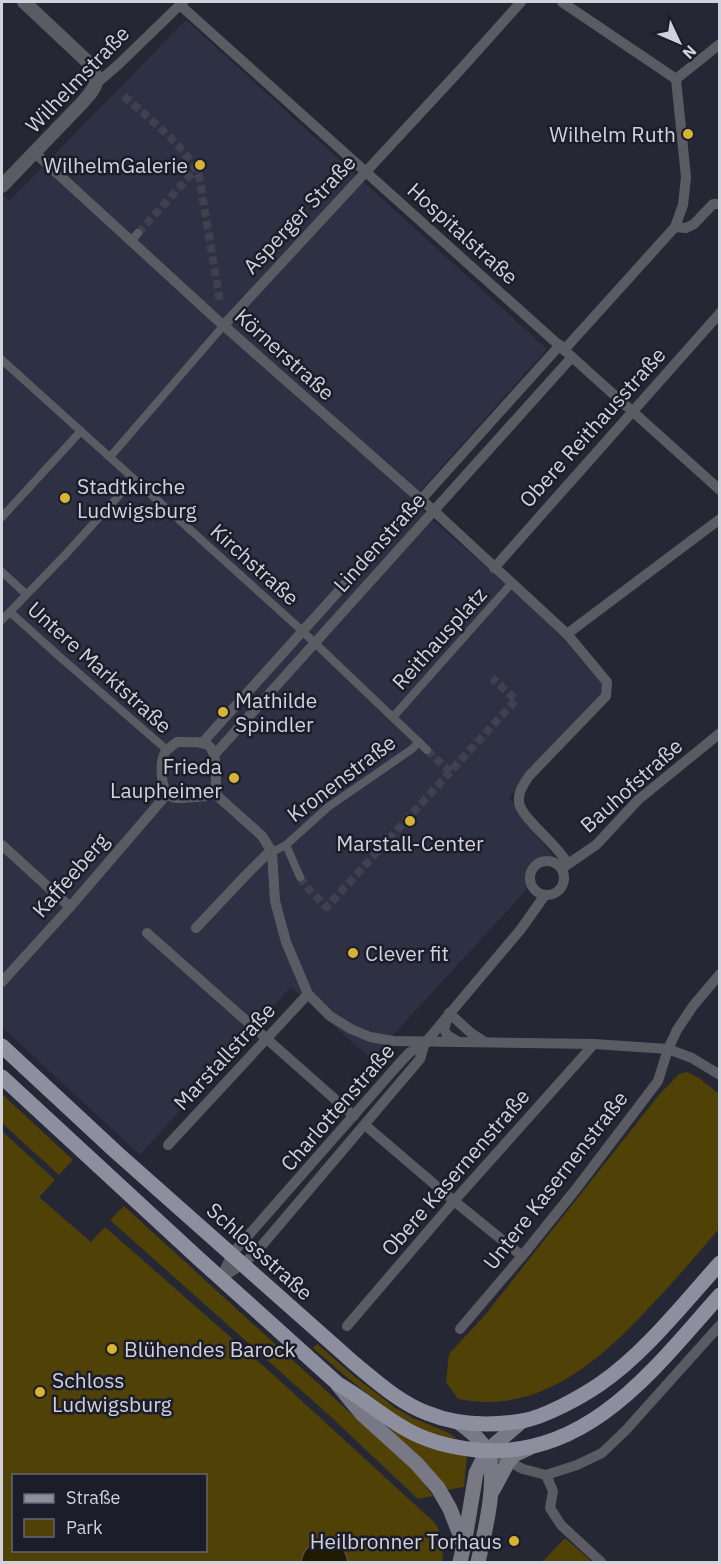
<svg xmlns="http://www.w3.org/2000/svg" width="721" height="1564" font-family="'IBM Plex Sans',sans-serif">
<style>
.built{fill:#2e3044}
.green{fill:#504106;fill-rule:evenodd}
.water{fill:#211900;stroke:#565042;stroke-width:1.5}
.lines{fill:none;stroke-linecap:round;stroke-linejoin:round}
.pedestrian-tunnel{stroke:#40414e;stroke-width:8;stroke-dasharray:8 4;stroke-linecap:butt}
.pedestrian{stroke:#5b5c63;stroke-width:8}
.minor{stroke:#5b5c63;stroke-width:10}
.tertiary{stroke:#5b5c63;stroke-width:14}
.secondary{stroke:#787984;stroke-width:15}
.primary{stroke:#8d8f9e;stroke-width:15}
.poi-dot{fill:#d7b434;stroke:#1c1d2b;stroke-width:2}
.labels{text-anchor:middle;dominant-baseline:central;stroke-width:5;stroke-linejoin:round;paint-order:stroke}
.street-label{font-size:21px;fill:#d1d2dc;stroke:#1c1d2b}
.poi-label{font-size:21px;fill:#d1d2dc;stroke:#1c1d2b;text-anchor:start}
</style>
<rect width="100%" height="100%" fill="#262735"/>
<polygon class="built" points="186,20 547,349 411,501 568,638 604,685 602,694 509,797 555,859 553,860 542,861 536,864 531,869 529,874 530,886 371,1059 291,987 140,1155 2,1027 2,194 9,201"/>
<g class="green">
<path d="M687,1072L699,1078L719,1094V1229C695,1257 671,1285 645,1312C595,1365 536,1415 458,1399L446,1382L449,1354L485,1315L659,1095L679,1074Z"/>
<polygon points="2,1094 73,1160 59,1175 2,1123"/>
<path d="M2,1131L55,1180L39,1197L91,1242L105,1227L268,1370L435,1523C443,1536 444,1548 442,1562H2ZM14,1476H206V1550H14Z"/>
<polygon points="124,1206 416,1473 433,1496 418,1499 330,1416 110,1220"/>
<path d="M317,1344L354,1376L394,1407L413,1418L447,1432L456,1438C417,1442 342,1373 313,1348Z"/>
<path d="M390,1429C396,1431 401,1435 407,1438C426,1448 446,1454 467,1455L464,1487L446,1490L430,1467L391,1431Z"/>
<polygon points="565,1538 592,1562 542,1562"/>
</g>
<path class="water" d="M324,1540C338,1541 346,1549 348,1562H301C303,1549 311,1542 324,1540Z"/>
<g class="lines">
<g class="pedestrian-tunnel">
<path d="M124,96C149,119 185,145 199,176L220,302"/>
<polyline points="138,233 196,169"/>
<polyline points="427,750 450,772 516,700 492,678"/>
<polyline points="300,877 309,890 327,907 450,772"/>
</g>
<g class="pedestrian">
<polyline points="131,241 138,233"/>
<polyline points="2,360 298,627 427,750"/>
<polyline points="110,457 224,325"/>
<polyline points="2,517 81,431"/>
<polyline points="2,572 26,594"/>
<polyline points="10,612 60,657 167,750"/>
<polyline points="2,620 65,555 134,479"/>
<polyline points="393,717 512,583"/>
<polyline points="286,845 300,877"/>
<polyline points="272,852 286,845 328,807 412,749 419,742"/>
</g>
<g class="minor">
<polyline points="562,2 676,79"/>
<polyline points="180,5 720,490"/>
<polyline points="676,79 720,44"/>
<polyline points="97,83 119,64 183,2"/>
<path d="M34,152L214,317L433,510L567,634L607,682L606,696L529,776C523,785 516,795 520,806C523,814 529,819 534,825C546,838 559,849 568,864L562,869"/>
<polyline points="675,227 686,228 694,224 713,204 720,204"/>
<polyline points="224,325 461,69 521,2"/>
<polyline points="564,350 675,227 683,205 686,177 676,79"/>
<polyline points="494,568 720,313"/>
<polyline points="567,634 720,519"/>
<path d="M177,742C209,742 215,740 216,775C216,781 217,788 212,792C207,797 201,797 195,797C189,797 178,800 172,797C160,792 159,761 166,751C169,748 173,745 177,742Z"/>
<polyline points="203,742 560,345"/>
<polyline points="215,754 572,357"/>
<polyline points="213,792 262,836 272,852 275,901 286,942 308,994 330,1016 351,1029 370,1037 393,1041 594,1044 668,1049 692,1058 720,1075"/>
<polyline points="2,845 70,907"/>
<circle cx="547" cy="878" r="17"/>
<polyline points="568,864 596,845 638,800 720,733"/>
<polyline points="196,928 246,875 266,855 272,852"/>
<polyline points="147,933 354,1116"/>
<polyline points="2,982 70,907 167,794"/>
<polyline points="459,1042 447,1035 444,1029 449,1013 471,1033 485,1042"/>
<polyline points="365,1125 454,1201 522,1256"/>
<polyline points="168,1145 308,994"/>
<polyline points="221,1278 232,1254 397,1066 409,1053 425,1043 521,929 545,895"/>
<polyline points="221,1278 243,1264 258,1250 420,1059 425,1043"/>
<polyline points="347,1326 454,1201 594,1044"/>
<polyline points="460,1329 522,1256 576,1189 658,1081 668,1049 677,1030 693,1006 720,974"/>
<polyline points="487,1451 523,1469 546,1475 577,1465 602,1453 626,1430 720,1325"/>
<polyline points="546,1475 553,1491 550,1508 561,1525 601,1562"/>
</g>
<path class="tertiary" d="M2,186L81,104C94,89 101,85 91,65L24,2"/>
<g class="secondary">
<polyline points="338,1385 362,1414 417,1464 438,1488 450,1509 464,1545"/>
<path d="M458,1422C469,1430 481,1439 487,1452C499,1478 484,1535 478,1562"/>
<polyline points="493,1490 508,1462 514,1455 529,1448"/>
<polyline points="460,1562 464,1545 476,1473 487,1451 522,1421"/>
</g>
<g class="primary">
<path d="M2,1046L116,1152L355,1364C377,1382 400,1403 427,1413C456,1425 491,1426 522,1421C545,1417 581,1397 600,1384C644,1354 684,1303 720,1263"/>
<path d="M2,1077L198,1258L338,1384C368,1401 394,1427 427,1439C442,1445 459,1448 476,1450C587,1461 654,1369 720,1295"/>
</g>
</g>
<g class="poi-dot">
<circle cx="688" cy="134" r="6"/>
<circle cx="200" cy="165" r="6"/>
<circle cx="65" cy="498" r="6"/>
<circle cx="223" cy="712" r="6"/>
<circle cx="234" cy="778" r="6"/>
<circle cx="410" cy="821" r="6"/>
<circle cx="353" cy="953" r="6"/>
<circle cx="112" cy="1349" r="6"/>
<circle cx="40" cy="1392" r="6"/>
<circle cx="514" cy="1541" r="6"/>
</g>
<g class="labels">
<g class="street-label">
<text transform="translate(77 79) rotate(-46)">Wilhelmstraße</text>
<text transform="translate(299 214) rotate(-47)">Asperger Straße</text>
<text transform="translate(463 233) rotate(42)">Hospitalstraße</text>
<text transform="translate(285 354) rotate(42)">Körnerstraße</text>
<text transform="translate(592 427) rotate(-48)">Obere Reithausstraße</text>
<text transform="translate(379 542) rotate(-48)">Lindenstraße</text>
<text transform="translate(255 564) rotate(42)">Kirchstraße</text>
<text transform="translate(439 638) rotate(-48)">Reithausplatz</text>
<text transform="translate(100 667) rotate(42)">Untere Marktstraße</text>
<text transform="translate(341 778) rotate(-37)">Kronenstraße</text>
<text transform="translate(631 785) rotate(-42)">Bauhofstraße</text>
<text transform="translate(70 875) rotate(-49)">Kaffeeberg</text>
<text transform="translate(224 1056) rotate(-47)">Marstallstraße</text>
<text transform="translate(337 1107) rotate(-49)">Charlottenstraße</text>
<text transform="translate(455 1172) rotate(-49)">Obere Kasernenstraße</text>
<text transform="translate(555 1180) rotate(-52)">Untere Kasernenstraße</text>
<text transform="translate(260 1251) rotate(42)">Schlossstraße</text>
</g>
<g class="poi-label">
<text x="676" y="134" text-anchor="end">Wilhelm Ruth</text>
<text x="188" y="165" text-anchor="end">WilhelmGalerie</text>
<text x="77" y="486">Stadtkirche<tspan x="77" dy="24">Ludwigsburg</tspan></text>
<text x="235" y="700">Mathilde<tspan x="235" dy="24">Spindler</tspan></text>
<text x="222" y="766" text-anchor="end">Frieda<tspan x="222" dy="24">Laupheimer</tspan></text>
<text x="410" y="843" text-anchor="middle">Marstall-Center</text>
<text x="365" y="953">Clever fit</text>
<text x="124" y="1349">Blühendes Barock</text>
<text x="52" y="1380">Schloss<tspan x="52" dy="24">Ludwigsburg</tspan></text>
<text x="502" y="1541" text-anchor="end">Heilbronner Torhaus</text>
</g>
</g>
<rect width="721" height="1564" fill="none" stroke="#d1d2dc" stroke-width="6"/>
<rect x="12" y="1474" width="195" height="78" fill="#1c1d2b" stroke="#646572" stroke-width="1.5"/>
<rect x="24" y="1494" width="30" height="9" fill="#8d8f9e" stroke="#646572" stroke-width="1.5"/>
<text x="66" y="1504" font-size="18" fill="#d1d2dc">Straße</text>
<rect x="24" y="1519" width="30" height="18" fill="#504106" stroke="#646572" stroke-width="1.5"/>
<text x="66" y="1534" font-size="18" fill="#d1d2dc">Park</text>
<g transform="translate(679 42) rotate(134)" stroke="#1c1d2b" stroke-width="4.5" paint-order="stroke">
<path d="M0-4.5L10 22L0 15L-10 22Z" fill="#d1d2dc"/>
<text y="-9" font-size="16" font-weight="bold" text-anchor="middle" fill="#d1d2dc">N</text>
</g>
</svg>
